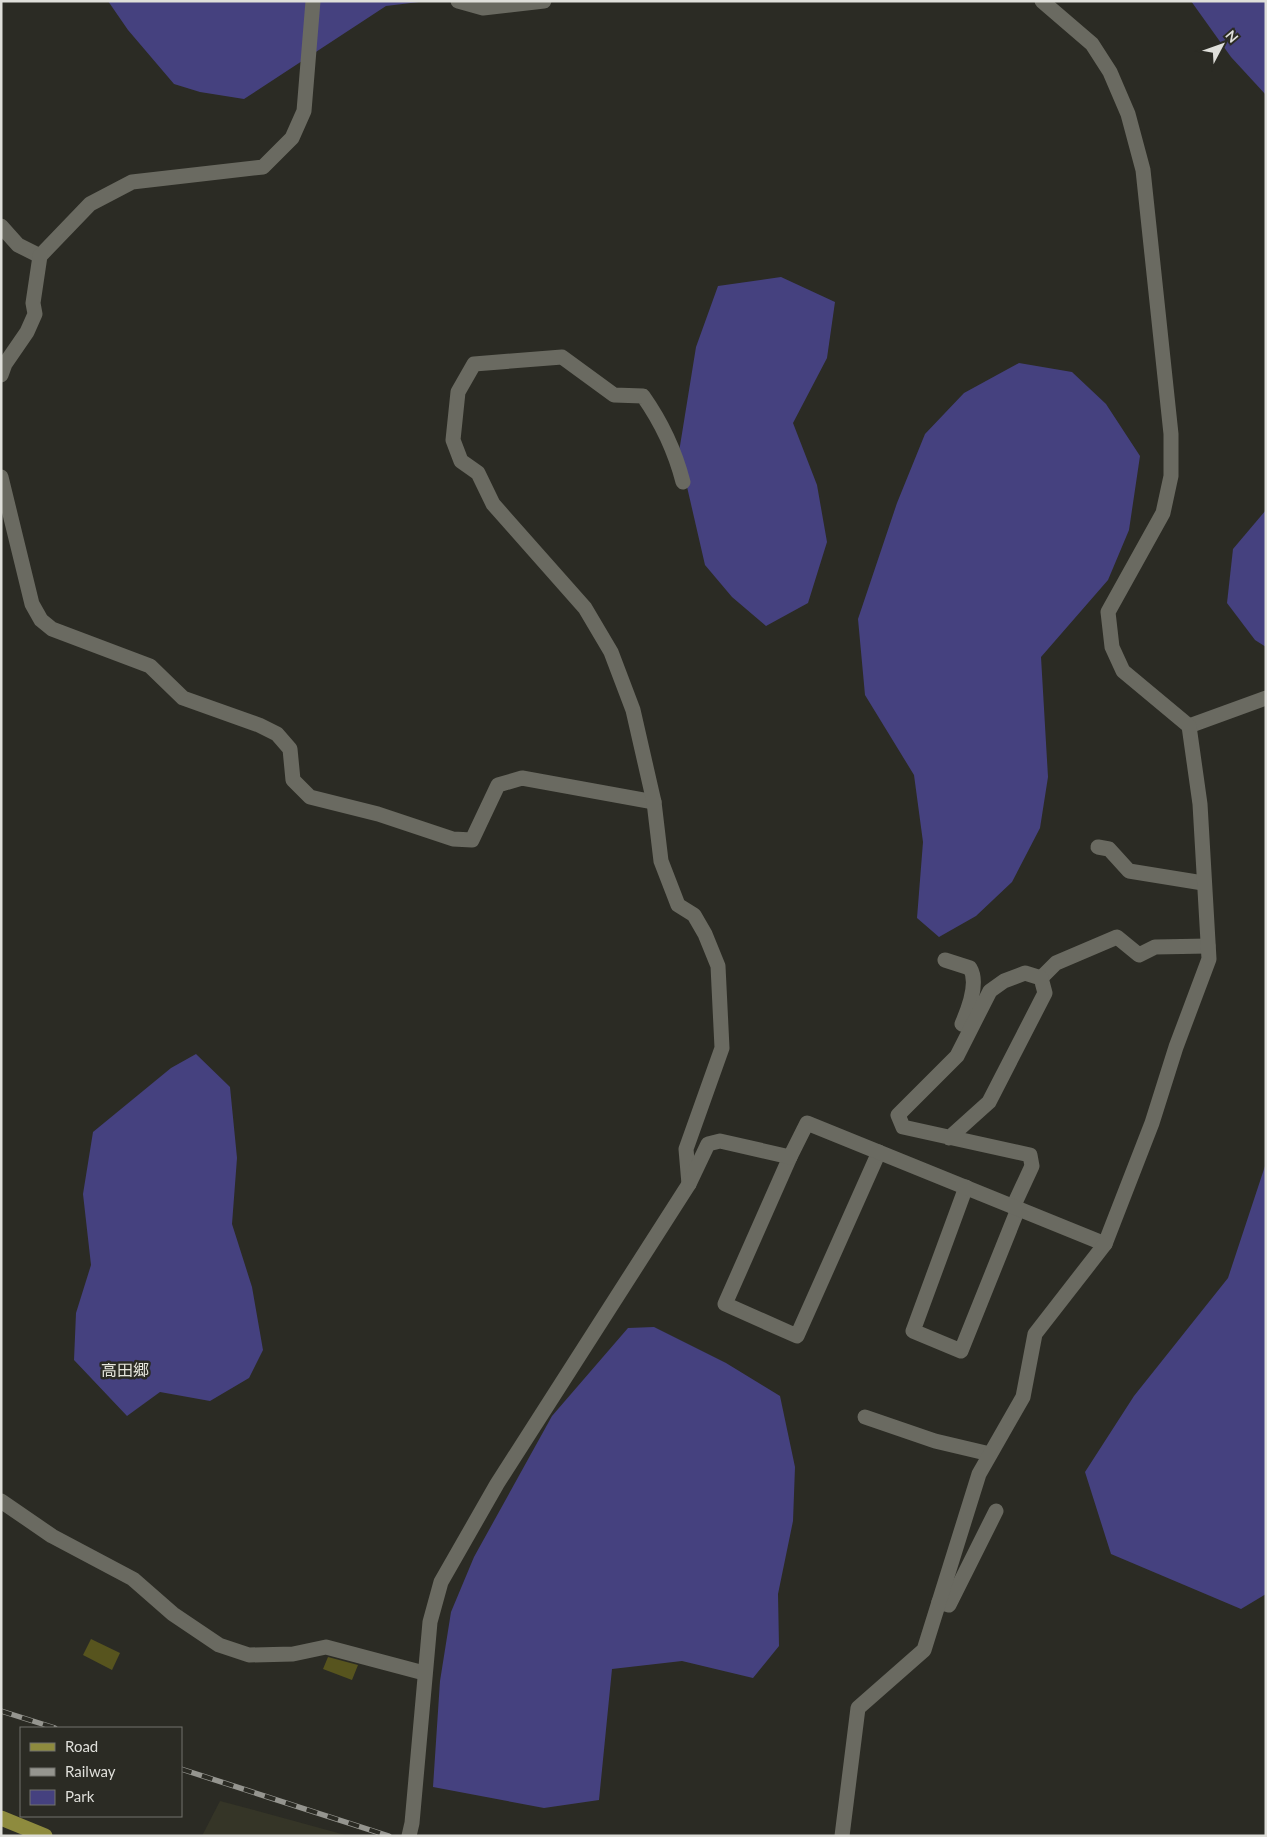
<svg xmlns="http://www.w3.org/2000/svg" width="1267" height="1837" font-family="Lato,'Noto Sans JP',sans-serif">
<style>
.built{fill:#353527}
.green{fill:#45417f}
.building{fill:#57541e}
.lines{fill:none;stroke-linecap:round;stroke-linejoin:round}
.street{stroke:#6a6a61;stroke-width:15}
.primary{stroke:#8e8b3e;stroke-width:15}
.rail-casing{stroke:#95958f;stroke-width:5.5}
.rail{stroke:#2b2b24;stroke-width:4;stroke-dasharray:11;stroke-linecap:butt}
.labels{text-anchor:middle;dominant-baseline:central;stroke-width:5;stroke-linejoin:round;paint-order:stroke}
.quarter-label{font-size:16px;fill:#e5e5db;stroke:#2b2b24}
</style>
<rect width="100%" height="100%" fill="#2b2b24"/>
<polygon class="built" points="220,1801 265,1813 349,1836 202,1836"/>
<g class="green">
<polygon points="108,1 427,1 386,6 244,99 200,92 174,84 128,30"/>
<polygon points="1191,1 1266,1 1266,95 1231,57"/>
<polygon points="781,277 835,302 827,358 793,423 817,485 827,542 808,603 766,626 732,597 705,565 679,452 696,347 718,286"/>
<polygon points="1019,363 1072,372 1106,404 1140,456 1129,530 1108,580 1041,657 1048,777 1040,828 1012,882 976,916 939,937 917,918 923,842 914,775 865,695 858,619 897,503 925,434 964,393"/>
<polygon points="1266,510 1266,647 1255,640 1227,603 1233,549"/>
<polygon points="196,1054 230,1087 237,1158 232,1224 252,1287 263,1350 249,1378 210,1401 160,1392 127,1416 74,1360 76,1313 91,1265 83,1194 93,1132 171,1068"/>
<polygon points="1266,1163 1266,1594 1241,1609 1111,1554 1085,1472 1134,1396 1228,1278"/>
<polygon points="654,1327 726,1363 780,1396 795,1467 793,1521 778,1594 779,1646 753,1678 682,1661 612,1669 599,1800 544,1808 433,1787 440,1681 451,1612 474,1557 552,1416 628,1328"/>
</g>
<g class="building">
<polygon points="91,1639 120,1653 112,1670 83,1655"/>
<polygon points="328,1657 358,1665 352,1680 323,1669"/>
</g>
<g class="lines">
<g class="street">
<polyline points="458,1 483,8 544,1"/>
<polyline points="1,226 18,245 40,256"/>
<polyline points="1,375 5,364 27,332 35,314 33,303 40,256 90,204 132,182 263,167 292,138 304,111 313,1"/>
<polyline points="1,477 32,604 41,620 52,629 150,666 183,698 259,725 277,734 290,749 293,780 310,797 378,814 453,839 472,840 498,785 522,778 654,802"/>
<path d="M683,482C675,451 662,423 643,396L614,395L562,357L474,364L458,392L453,440L461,461L478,473L493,504L585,608L611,652L633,710L654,802L661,861L678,905L694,915L705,934L718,966L722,1048L686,1149L689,1184"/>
<polyline points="1189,726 1266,698"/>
<polyline points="1098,847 1109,849 1129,871 1203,883"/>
<path d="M945,960L970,968C979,983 968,1010 962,1024"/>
<polyline points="1041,978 1056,963 1117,937 1139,955 1155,947 1208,946"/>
<polyline points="949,1138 989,1102 1045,993 1041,978 1025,973 1004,981 990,991 957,1056 898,1115 903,1127 1030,1155 1032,1166 1013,1207"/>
<polyline points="790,1157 725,1304 797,1336 879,1152"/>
<polyline points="966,1187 913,1331 961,1351 1018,1209"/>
<polyline points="865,1417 935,1441 990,1454"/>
<polyline points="1,1501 52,1536 133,1579 173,1614 219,1645 249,1655 293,1654 326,1647 424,1673"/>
<polyline points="939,1602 949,1605 996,1511"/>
<polyline points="409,1836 412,1823 430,1622 441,1582 497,1484 689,1184 708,1144 720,1141 790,1157 807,1123 1105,1244"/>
<polyline points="842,1836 858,1708 924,1650 979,1474 1023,1397 1035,1334 1105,1244 1152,1123 1176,1047 1209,959 1200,804 1189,726 1123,671 1112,647 1108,612 1163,513 1171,476 1171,434 1143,170 1128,114 1110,72 1092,44 1042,1"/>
</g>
<polyline class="primary" points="1,1818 45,1836"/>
<g class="rail-casing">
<g id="rail">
<polyline points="1,1711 55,1728"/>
<polyline points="181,1769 389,1836"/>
</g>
</g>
<use href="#rail" class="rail"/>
</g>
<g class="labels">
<g class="quarter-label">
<text x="125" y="1369">高田郷</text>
</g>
</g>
<rect width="1267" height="1837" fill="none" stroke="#dfdfda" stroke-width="5"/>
<rect x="20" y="1727" width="162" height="90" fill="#2b2b24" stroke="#73736d"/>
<rect x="30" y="1743" width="25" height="8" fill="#8e8b3e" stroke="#73736d"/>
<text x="65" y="1752" font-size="15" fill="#dfdfda">Road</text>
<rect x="30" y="1768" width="25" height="8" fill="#95958f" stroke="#73736d"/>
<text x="65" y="1777" font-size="15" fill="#dfdfda">Railway</text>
<rect x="30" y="1790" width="25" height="15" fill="#45417f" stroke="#73736d"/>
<text x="65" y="1802" font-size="15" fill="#dfdfda">Park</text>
<g transform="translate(1222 45) rotate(49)" stroke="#2b2b24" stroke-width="4" paint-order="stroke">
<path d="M0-4L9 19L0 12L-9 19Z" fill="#dfdfda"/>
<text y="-8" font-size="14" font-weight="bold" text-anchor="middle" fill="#dfdfda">N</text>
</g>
</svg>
